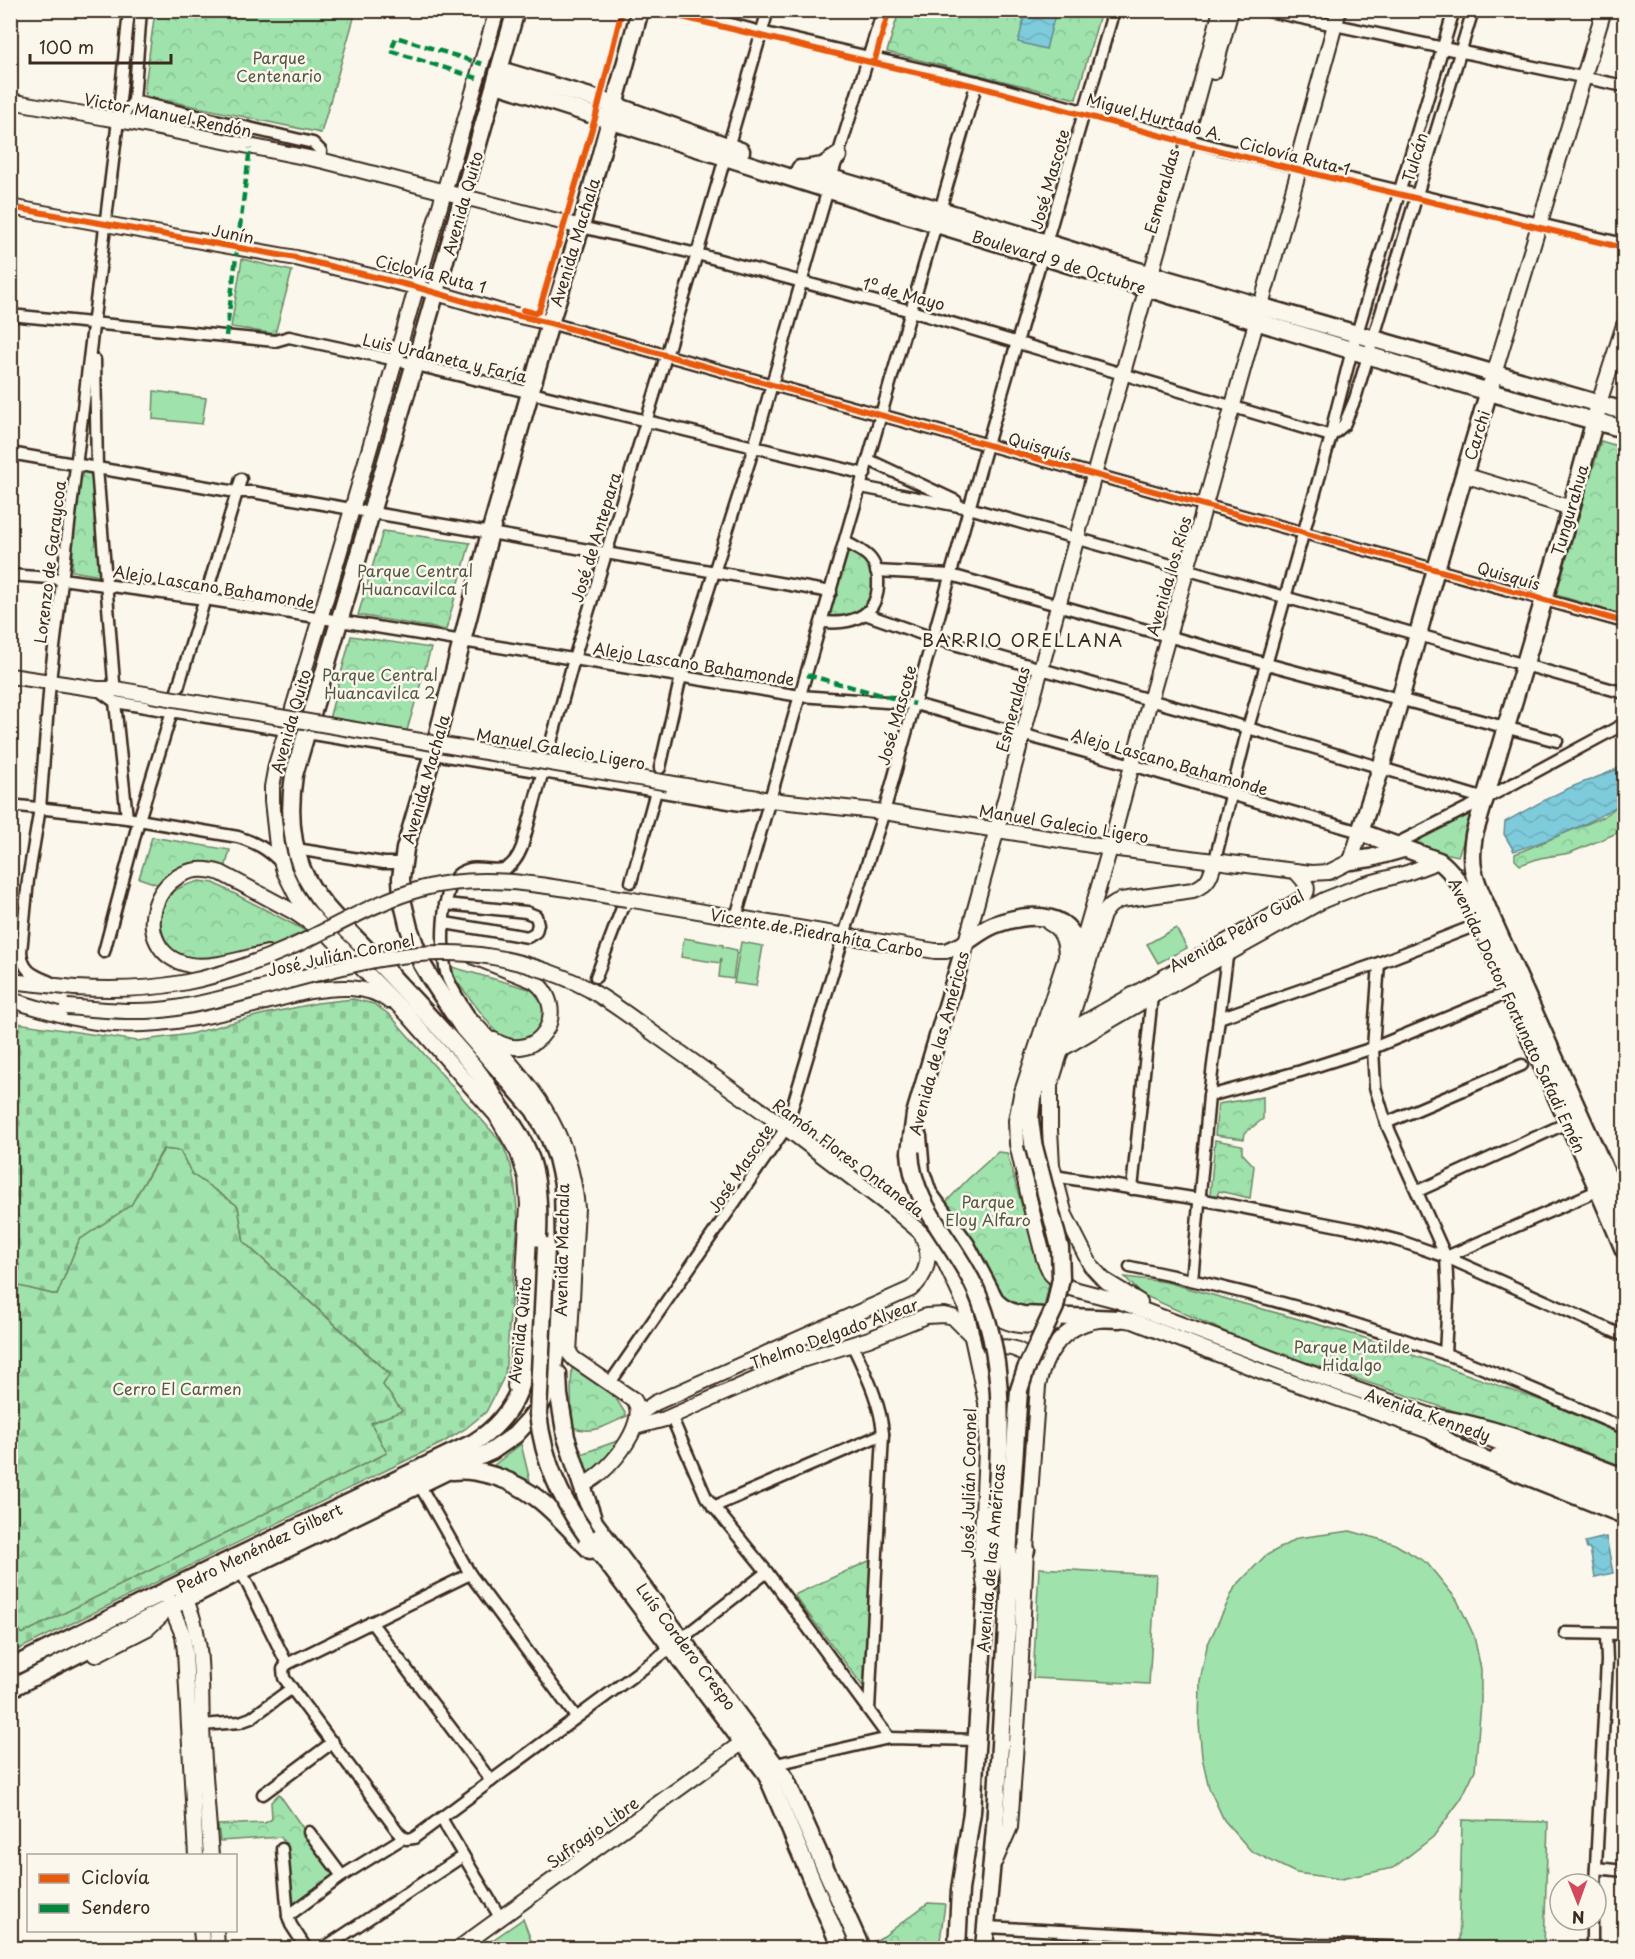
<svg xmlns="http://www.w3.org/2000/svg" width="1635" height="1959" font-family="'Playpen Sans',sans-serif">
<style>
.grass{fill:#9fe2ac;stroke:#6d8665;stroke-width:1.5}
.forest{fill:url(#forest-firs);stroke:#6d8665;stroke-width:1.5}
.cemetery{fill:url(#cemetery-stones);stroke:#6d8665;stroke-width:1.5}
.park{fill:url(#park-crowns);stroke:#6d8665;stroke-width:1.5}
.water{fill:url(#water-waves);stroke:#638b90;stroke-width:1.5}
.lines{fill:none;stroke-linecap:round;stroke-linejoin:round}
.street-casing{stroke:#3b2a1e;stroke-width:15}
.secondary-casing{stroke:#3b2a1e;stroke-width:18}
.primary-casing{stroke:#3b2a1e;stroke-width:21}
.street{stroke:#fbf7ec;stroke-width:10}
.secondary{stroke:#fbf7ec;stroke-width:14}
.primary{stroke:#fbf7ec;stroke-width:16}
.secondary-bridge-casing{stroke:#3b2a1e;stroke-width:18;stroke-linecap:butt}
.primary-bridge-casing{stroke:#3b2a1e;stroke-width:21;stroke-linecap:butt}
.secondary-bridge{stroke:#fbf7ec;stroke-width:14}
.primary-bridge{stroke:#fbf7ec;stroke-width:16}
.quiet{stroke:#00873e;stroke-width:4.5;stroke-dasharray:9 4.5;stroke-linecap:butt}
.cycleway-casing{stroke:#fbf7ec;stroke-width:10}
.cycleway{stroke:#e8590c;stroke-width:6}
.labels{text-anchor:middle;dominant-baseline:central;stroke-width:5;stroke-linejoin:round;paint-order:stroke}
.park-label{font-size:16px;fill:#545842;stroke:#fbf7ec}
.street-label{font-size:16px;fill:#3b2a1e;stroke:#fbf7ec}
.neighbourhood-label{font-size:18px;letter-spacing:1.5px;fill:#3b2a1e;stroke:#fbf7ec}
</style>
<defs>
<pattern id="forest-firs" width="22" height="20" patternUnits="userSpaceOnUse" patternTransform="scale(1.5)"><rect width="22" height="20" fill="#9fe2ac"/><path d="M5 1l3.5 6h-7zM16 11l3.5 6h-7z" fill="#8ac294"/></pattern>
<pattern id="cemetery-stones" width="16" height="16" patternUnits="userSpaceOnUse" patternTransform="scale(1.5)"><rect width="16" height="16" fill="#9fe2ac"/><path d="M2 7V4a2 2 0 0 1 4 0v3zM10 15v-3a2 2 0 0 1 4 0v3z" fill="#8ac294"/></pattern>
<pattern id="park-crowns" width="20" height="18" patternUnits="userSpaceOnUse" patternTransform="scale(1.5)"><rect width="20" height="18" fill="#9fe2ac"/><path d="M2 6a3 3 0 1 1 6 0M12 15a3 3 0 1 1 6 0" fill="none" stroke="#8ac294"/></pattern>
<pattern id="water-waves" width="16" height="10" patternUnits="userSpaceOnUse" patternTransform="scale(1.5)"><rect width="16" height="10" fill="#7ecbdc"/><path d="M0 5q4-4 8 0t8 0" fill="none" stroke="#6eaebc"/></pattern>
</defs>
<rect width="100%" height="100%" fill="#fbf7ec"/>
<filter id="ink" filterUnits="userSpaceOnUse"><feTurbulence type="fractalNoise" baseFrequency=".0167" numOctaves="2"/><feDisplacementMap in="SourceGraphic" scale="12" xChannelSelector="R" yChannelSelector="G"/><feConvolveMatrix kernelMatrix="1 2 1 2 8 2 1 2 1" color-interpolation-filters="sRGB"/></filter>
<g filter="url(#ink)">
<g class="grass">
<polygon points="154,391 206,398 202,424 153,419"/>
<polygon points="1176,928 1187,948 1158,963 1147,944"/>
<polygon points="684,938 723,945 723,947 737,950 733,979 719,977 721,958 720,963 681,957"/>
<polygon points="741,942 763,946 756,986 734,983"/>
<polygon points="521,1444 530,1481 494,1465"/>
<polygon points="1350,1531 1393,1543 1427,1563 1457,1600 1474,1636 1481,1669 1481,1704 1475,1770 1461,1799 1433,1837 1393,1868 1341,1879 1296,1873 1251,1851 1224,1820 1209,1788 1202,1757 1199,1724 1200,1681 1207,1646 1235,1587 1265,1556 1298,1538"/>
<polygon points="1039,1568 1156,1575 1149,1684 1033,1678"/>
<polygon points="1462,1820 1548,1822 1544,1948 1459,1948"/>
<polygon points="523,1919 534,1948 481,1948"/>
</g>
<polygon class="forest" points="164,1149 180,1151 192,1174 238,1206 244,1242 390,1375 383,1385 403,1411 371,1423 387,1453 22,1634 11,1616 11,1284 57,1295 79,1240 131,1205"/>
<polygon class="cemetery" points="353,999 374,1004 390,1015 502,1143 511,1166 515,1187 518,1221 505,1375 486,1412 465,1429 442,1443 11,1653 11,1616 22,1634 387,1453 371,1423 402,1411 383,1385 390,1374 244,1242 238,1206 192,1174 180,1151 163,1149 131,1205 79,1240 57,1295 11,1284 11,1022 137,1041 190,1034 260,1015 317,1003"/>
<g class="park">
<polygon points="155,11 356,11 321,133 145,96 146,93 144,93"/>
<polygon points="899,11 1101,11 1076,99 887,52"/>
<polygon points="242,259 292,271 275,334 231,327"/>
<polygon points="1601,441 1624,448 1624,615 1556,595"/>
<polygon points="77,471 93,472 100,576 72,571"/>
<polygon points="383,531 470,543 446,630 358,615"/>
<path d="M847,552C887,561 876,615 840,619C836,619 830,617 825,617Z"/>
<polygon points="351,636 431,648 406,734 329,719"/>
<polygon points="1624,801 1624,830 1570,853 1540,858 1520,865 1515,860 1515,854 1603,817"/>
<polygon points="1474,813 1458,856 1403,844"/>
<polygon points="152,837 230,850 225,869 162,886 139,878"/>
<path d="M200,881L214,883L306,931C294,936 281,944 268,948C253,953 204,965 191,961C163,952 149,916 171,894C179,886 190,884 200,881Z"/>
<polygon points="452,967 540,992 546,999 544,1028 520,1043 499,1036 454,978"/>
<polygon points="1263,1097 1263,1119 1245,1133 1244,1139 1215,1135 1218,1104"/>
<polygon points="1215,1140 1242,1145 1242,1153 1254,1166 1250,1198 1219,1191 1217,1196 1210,1195"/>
<polygon points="998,1152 1007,1153 1037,1260 1050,1279 1044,1308 1008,1306 944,1204 968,1179"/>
<polygon points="1125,1277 1166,1282 1359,1336 1624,1430 1624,1467 1257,1346 1141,1294"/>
<path d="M572,1366L615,1397L627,1416C608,1424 593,1436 572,1427L571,1389Z"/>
<polygon points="620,1440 602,1468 587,1476 581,1454"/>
<polygon points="871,1560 865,1689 794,1595"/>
<polygon points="279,1794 336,1875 290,1909 287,1847 281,1837 220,1841 218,1825 265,1823 272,1819 271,1802"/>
<polygon points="928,1903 945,1904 939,1948 867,1948 865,1946 884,1936"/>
</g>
<g class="water">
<polygon points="1026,11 1056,11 1046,49 1018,42"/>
<path d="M1624,765V801C1591,824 1553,839 1514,851L1504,834L1505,822C1532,807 1560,790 1590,780C1604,774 1611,773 1624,765Z"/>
<polygon points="1606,1537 1613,1573 1595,1577 1590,1549 1587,1549 1585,1542"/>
</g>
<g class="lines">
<g class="street-casing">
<g id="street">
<polyline points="678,10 761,32 977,82 1226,150 1624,244"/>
<polyline points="1264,10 1624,86"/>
<polyline points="134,101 313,143 321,151 320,160"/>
<polyline points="119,120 134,101 141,10"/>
<polyline points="581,227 697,254 911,311 1331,436"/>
<polyline points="10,315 275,341 289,337 396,360 865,474"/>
<polyline points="550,323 1624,622"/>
<polyline points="95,360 97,468 114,682"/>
<polyline points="1331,436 1344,425 1355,399 1473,10"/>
<polyline points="10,453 236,492 253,492 831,592"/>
<polyline points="869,460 956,501"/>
<polyline points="861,487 969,508 1624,693"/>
<polyline points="876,571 951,575 1267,664 1557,741"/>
<polyline points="10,575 62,579 205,599 800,696 915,704 1132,765 1360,832"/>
<polyline points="865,614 933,638 1248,728 1485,799"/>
<path d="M822,622C836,623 850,623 863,615C881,604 883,572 869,557C863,551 853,546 845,542"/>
<polyline points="97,689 115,702 286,730"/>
<polyline points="177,691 241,479"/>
<polyline points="115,702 127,818"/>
<polyline points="307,733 741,805 764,801"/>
<polyline points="660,768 681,676 754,447 832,175 883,10"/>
<path d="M10,805L127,818L238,837C256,843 268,849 281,863"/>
<polyline points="1394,845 1485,799 1624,724"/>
<polyline points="296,849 384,863 403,863"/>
<polyline points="1215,860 1248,728 1331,436 1334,420 1352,350 1454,10"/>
<polyline points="631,882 656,791"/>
<polyline points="736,917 977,82"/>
<polyline points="445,923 528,937 536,932 538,924 536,916 526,912 445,904"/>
<polyline points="104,952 139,820 172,711"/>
<polyline points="1379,963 1373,1048 1375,1087 1386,1123 1446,1257 1448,1297 1445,1354"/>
<polyline points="596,977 622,908 631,900"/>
<path d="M52,983C35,975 23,973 21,952L28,880L40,808L50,681L118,120L129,10"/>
<polyline points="1219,1018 1379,963 1479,924"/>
<path d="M474,1023C465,1009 455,995 448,979C440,959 440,885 460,873C485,858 506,888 522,847L574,659L697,254L768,10"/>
<polyline points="1209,1096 1301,1071 1373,1048 1509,992"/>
<polyline points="1386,1123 1522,1065"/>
<polyline points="1054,1176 1199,1199 1359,1230 1403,1242 1446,1257 1624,1336"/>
<polyline points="1132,1189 1152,996"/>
<polyline points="1418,1191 1569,1122"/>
<polyline points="1446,1257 1599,1190"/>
<path d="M1130,1267C1236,1288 1341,1317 1443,1353C1504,1375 1564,1403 1624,1428"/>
<polyline points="1192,1280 1209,1096 1228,949"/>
<path d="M852,1344C865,1372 881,1403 883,1434L869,1710"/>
<polyline points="610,1383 786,1128 844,935 884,812 987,445 1114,10"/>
<polyline points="671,1416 706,1497 767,1572 889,1738"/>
<polyline points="419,1484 470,1574 576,1717"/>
<polyline points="713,1507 883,1434"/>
<polyline points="241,1571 287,1664"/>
<polyline points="470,1574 287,1664 283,1669 284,1678 399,1833 406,1839 414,1838 441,1818 672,1647"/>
<polyline points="371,1622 491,1781"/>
<polyline points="1565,1633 1624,1634"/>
<polyline points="681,1639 767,1572"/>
<polyline points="202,1725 240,1722 251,1718 292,1688"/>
<polyline points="776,1764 889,1738 977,1740"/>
<polyline points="263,1794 333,1742"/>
<polyline points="441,1818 501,1919"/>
<polyline points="309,1832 342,1876"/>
<polyline points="282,1849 288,1916 291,1925 306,1948"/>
<polyline points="1596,1868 1624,1871"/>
<polyline points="1595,1884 1607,1661 1606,1635"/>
<polyline points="288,1916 342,1876 403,1838"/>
<polyline points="986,1927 1319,1945 1427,1948"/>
<polyline points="324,1948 463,1856"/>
<polyline points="1592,1948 1592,1920"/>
</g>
</g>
<g class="secondary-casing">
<g id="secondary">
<polyline points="497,10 330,585 276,765 272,787 272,801 277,846 284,871 296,895 304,907 333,939 408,1015 496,1115 518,1153 526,1178 528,1205 520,1345 515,1386"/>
<polyline points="1214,72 1231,10"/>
<polyline points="10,101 124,121 324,161 581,227"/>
<polyline points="10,207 296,258 416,287 498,311 550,323"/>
<polyline points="1494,374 1604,10"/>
<polyline points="1599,403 1624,325"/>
<polyline points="1464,475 1571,508"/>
<polyline points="10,676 97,689 116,689 151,695"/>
<polyline points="668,783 770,800 884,812 1110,848 1311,873 1329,872 1351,861 1360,832"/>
<polyline points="627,899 935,951 946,951 966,942 1094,475 1189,139 1190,124 1221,10"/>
<path d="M1049,923C1063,929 1066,943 1066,957L1021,1095L1016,1121L1017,1144L1034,1220L1044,1259L1051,1274L1057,1280L1070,1288L1116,1300L1329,1380L1446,1421"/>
<path d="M267,953C244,958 212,969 190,965C124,953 153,851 221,873L294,912L313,925"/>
<polyline points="1079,955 1110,848 1132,765 1300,166 1299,155 1339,10"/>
<path d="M474,957L534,981C573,1011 537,1067 494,1040"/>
<polyline points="10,981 75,988"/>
<path d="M10,1000C44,1009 78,1022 113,1024C180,1028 246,1006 310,991C337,987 366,984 389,1001"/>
<path d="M474,1023C527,1081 570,1125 577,1208L569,1353L574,1359L634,1400C651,1423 604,1479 581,1485"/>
<path d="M1066,1033L1301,899C1313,889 1304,880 1295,871"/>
<polyline points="660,1038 786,1128 893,1209 919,1231 943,1258 965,1305 986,1402 987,1429 981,1557 985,1588"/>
<polyline points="1060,1050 1152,996 1324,900 1362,885 1407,873 1439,861"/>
<path d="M1140,1302L1104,1280L1091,1266L1065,1215L1052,1165L1050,1130V1086L1103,915C1108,907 1112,903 1121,900L1193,890C1209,884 1211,875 1215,860"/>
<path d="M979,1307C1009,1326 1019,1328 1054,1324"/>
<path d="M988,1355C1002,1339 1028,1350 1035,1368"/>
<path d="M639,1414L655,1403L911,1289C927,1276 932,1257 923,1238"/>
<polyline points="635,1427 665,1419 795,1362 869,1339 926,1316 944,1315 953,1317 972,1336"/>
<polyline points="1467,1430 1600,1482 1624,1490"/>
<polyline points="1497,1456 1595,1494 1624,1503"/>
<path d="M182,1592C205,1635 200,1680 202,1727C204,1770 208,1813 211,1856"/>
<polyline points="167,1597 183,1635 185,1652 196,1856"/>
<polyline points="95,1655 148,1628 161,1616"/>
<path d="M995,1861L1010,1827L1019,1701L1026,1550L1038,1386C1049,1335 1081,1312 1133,1321L1266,1373L1443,1436"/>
<polyline points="201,1930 203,1948"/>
<polyline points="216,1930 217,1948"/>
<polyline points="459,1948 743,1742"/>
</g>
</g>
<g class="primary-casing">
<g id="primary">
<polyline points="500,70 600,100 741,151"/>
<polyline points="496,84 936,224 1489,392 1624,429"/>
<polyline points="800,169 940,210 1138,271 1624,411"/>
<polyline points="804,169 823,166 838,156"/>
<path d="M1491,384L1436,569L1381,768L1360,832L1439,861C1469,882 1493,956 1509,992C1547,1078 1588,1163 1624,1250"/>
<path d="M1597,412L1571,508L1474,835C1468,870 1476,881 1489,912L1624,1213"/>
<polyline points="1351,861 1371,858 1403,849"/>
<path d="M918,1136L921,1172L928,1193L966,1245L996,1302C1004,1310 1012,1313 1023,1315L1119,1319"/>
<path d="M910,1152L915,1114L966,942C975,936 984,929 994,925C1029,912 1080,909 1077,960L1032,1099L1030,1119L1033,1143"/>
<polyline points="558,1374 559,1395 566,1437 594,1522 785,1778 861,1948"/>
<path d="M1438,1418C1504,1429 1562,1455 1624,1477"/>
<polyline points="1433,1432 1464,1451 1624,1515"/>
<path d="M452,1471C467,1469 480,1472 494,1476C537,1489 560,1519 590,1550"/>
<polyline points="587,1536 766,1773 841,1948"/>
<polyline points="1013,1587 1026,1550"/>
<path d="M10,1668L178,1585L473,1443C522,1414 530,1366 533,1314C535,1269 545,1202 531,1160C524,1140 512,1123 499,1105C492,1094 486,1082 477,1071C443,1029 404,990 367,950C343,925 316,902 302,869C290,839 289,807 294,775L437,288L516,10"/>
<polyline points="10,1689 241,1571 445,1472 492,1451 515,1435 526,1423 540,1406 550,1387 559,1332 564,1237 563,1184 557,1158 550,1139 534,1110 463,1028 431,979 422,964 409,928 402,899 401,878 405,849 433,753 490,533 550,323 581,227 640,10"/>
<polyline points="957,1948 960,1890 972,1812 986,1593 994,1558 996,1506"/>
<polyline points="984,1948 995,1828 1009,1596 1008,1558 1011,1506"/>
</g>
</g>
<use href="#street" class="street"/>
<use href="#secondary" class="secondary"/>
<use href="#primary" class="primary"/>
<g class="secondary-bridge-casing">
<g id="secondary-bridge">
<polyline points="151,695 668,783"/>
<path d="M75,988C156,993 212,982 287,949C332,929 375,901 424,888C490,871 561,889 627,899"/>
<path d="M67,1007C103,1010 139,1014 176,1008C281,991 385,938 493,957C527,963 571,977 600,996C621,1009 640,1024 660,1038"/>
</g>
</g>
<g class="primary-bridge-casing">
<g id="primary-bridge">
<path d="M910,1152C912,1206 955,1242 976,1290C1007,1361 1000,1432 996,1506"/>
<path d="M546,1246L538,1414C544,1462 559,1496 587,1536"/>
<polyline points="1011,1506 1019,1390 1026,1369 1055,1307 1061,1278 1060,1248 1033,1143"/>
</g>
</g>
<use href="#secondary-bridge" class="secondary-bridge"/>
<use href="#primary-bridge" class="primary-bridge"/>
<g class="quiet">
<polyline points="477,78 391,51 396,37 482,64"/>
<polyline points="226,336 250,148"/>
<polyline points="807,675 915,704"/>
</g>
<g class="cycleway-casing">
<g id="cycleway">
<polyline points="653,10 874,63"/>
<polyline points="889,10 874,63 976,86 1188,143 1323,176 1624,248"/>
<polyline points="10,207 296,258 416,287 498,311 550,323 1624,622"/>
<polyline points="523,310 535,313 539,311 596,115 622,10"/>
</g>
</g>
<use href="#cycleway" class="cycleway"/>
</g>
</g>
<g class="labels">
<g class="park-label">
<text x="279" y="57">Parque<tspan x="279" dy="18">Centenario</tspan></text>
<text x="415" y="570">Parque Central<tspan x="415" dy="18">Huancavilca 1</tspan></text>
<text x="380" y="674">Parque Central<tspan x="380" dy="18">Huancavilca 2</tspan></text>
<text x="988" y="1201">Parque<tspan x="988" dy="18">Eloy Alfaro</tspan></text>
<text x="1352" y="1346">Parque Matilde<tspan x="1352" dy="18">Hidalgo</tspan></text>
<text x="177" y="1388">Cerro El Carmen</text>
</g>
<g class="street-label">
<text transform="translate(168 114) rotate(11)">Victor Manuel Rendón</text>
<text transform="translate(1155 116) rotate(15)">Miguel Hurtado A.</text>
<text transform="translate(1295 155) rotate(14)">Ciclovía Ruta 1</text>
<text transform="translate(1414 157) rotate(-73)">Tulcán</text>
<text transform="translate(1049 179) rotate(-74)">José Mascote</text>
<text transform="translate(1161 191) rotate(-74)">Esmeraldas</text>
<text transform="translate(462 203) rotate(-74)">Avenida Quito</text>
<text transform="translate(233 233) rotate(11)">Junín</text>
<text transform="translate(574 242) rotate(-73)">Avenida Machala</text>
<text transform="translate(1059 261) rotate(17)">Boulevard 9 de Octubre</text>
<text transform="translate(431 273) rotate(14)">Ciclovía Ruta 1</text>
<text transform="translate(904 293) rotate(15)">1º de Mayo</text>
<text transform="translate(445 357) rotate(13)">Luis Urdaneta y Faría</text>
<text transform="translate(1476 435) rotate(-73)">Carchi</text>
<text transform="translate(1040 446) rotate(16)">Quisquís</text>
<text transform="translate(1569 510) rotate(-74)">Tungurahua</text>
<text transform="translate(595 537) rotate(-73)">José de Antepara</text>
<text transform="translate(49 562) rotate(-83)">Lorenzo de Garaycoa</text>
<text transform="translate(1509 575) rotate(16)">Quisquís</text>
<text transform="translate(1168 576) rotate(-74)">Avenida los Ríos</text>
<text transform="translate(214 586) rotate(9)">Alejo Lascano Bahamonde</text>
<text transform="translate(694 663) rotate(9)">Alejo Lascano Bahamonde</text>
<text transform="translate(1012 709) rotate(-75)">Esmeraldas</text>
<text transform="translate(896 715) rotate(-74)">José Mascote</text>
<text transform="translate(290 721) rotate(-74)">Avenida Quito</text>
<text transform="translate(561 748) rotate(10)">Manuel Galecio Ligero</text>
<text transform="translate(1170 761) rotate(16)">Alejo Lascano Bahamonde</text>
<text transform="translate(425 779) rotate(-74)">Avenida Machala</text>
<text transform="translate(1064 823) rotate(9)">Manuel Galecio Ligero</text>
<text transform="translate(1236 930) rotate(-29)">Avenida Pedro Gual</text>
<text transform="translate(817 932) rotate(10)">Vicente de Piedrahíta Carbo</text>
<text transform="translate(341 954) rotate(-12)">José Julián Coronel</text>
<text transform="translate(1518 1015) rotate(65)">Avenida Doctor Fortunato Safadi Emén</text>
<text transform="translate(938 1043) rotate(-75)">Avenida de las Américas</text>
<text transform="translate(849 1157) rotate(37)">Ramón Flores Ontaneda</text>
<text transform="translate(740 1168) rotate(-56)">José Mascote</text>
<text transform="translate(561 1250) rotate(-89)">Avenida Machala</text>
<text transform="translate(519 1330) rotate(-84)">Avenida Quito</text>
<text transform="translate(834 1333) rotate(-20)">Thelmo Delgado Alvear</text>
<text transform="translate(1428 1414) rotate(19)">Avenida Kennedy</text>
<text transform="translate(968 1483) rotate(-89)">José Julián Coronel</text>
<text transform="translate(259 1547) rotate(-26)">Pedro Menéndez Gilbert</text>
<text transform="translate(990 1558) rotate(-85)">Avenida de las Américas</text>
<text transform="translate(687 1646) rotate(53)">Luís Cordero Crespo</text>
<text transform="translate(592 1832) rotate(-36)">Sufragio Libre</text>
</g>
<g class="neighbourhood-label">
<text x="1023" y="639">BARRIO ORELLANA</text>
</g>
</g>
<rect width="1635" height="1959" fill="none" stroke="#fbf7ec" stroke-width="36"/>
<rect x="18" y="18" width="1599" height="1923" fill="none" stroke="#3b2a1e" stroke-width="2" filter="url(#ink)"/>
<rect x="27" y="1854" width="210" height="78" fill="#fbf7ec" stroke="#aea59a" stroke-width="1.5"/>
<rect x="39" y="1874" width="30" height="9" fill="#e8590c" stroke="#aea59a" stroke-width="1.5"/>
<text x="81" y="1884" font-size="18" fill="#3b2a1e">Ciclovía</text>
<rect x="39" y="1904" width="30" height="9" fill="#00873e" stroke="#aea59a" stroke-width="1.5"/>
<text x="81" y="1914" font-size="18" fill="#3b2a1e">Sendero</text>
<g transform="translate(1578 1902) rotate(179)"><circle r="28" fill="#fbf7ec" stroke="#aea59a" stroke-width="1.5"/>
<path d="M0-4.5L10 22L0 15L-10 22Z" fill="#d1495b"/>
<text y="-9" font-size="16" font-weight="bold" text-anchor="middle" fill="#3b2a1e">N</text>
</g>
<path d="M30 54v9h141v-9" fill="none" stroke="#3b2a1e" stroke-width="3"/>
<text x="39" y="54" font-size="18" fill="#3b2a1e" stroke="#fbf7ec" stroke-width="4.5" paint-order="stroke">100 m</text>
</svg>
